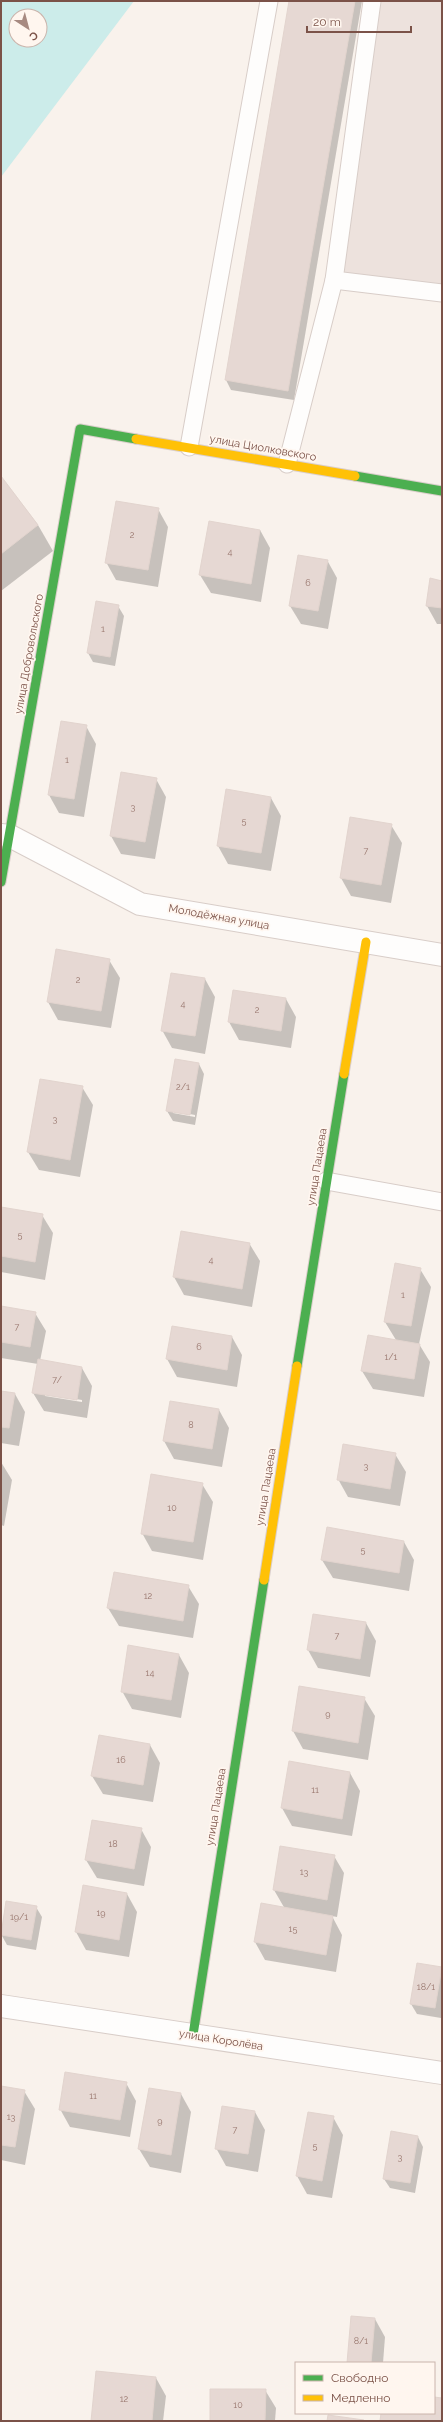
<svg xmlns="http://www.w3.org/2000/svg" width="443" height="2422" font-family="Raleway,sans-serif">
<style>
.industrial{fill:#ede2dd}
.water{fill:#ccecea;fill-rule:evenodd}
.shadow{fill:#0003;fill-rule:evenodd}
.building{fill:#e6d8d3;stroke:#e2d4ce}
.lines{fill:none;stroke-linecap:round;stroke-linejoin:round}
.lane-casing{stroke:#d8cdc8;stroke-width:19}
.street-casing{stroke:#d8cdc8;stroke-width:24}
.fast-casing{stroke:#daceca;stroke-width:11}
.slow-casing{stroke:#daceca;stroke-width:11}
.lane{stroke:#fefdfc;stroke-width:17}
.street{stroke:#fefdfc;stroke-width:22}
.fast{stroke:#4caf50;stroke-width:9}
.slow{stroke:#ffc107;stroke-width:9}
.labels{text-anchor:middle;dominant-baseline:central;stroke-width:3.5;stroke-linejoin:round;paint-order:stroke}
.number-label{font-size:9px;fill:#98766d}
.street-label{font-size:11px;fill:#7b5248;stroke:#fff6ef}
</style>
<rect width="100%" height="100%" fill="#f9f2ec"/>
<polygon class="industrial" points="376,1 442,1 442,290 335,276"/>
<path class="water" d="M1,1H134L1,177ZM16,16H40V40H16Z"/>
<g class="shadow">
<polygon points="291,1 362,1 294,400 231,390 226,380"/>
<polygon points="1,477 38,525 53,551 1,591"/>
<polygon points="158,509 168,527 158,587 116,580 106,562"/>
<polygon points="260,530 270,548 261,602 211,593 200,575"/>
<polygon points="327,560 337,578 328,629 301,624 290,606"/>
<polygon points="442,582 442,624 437,624 427,606"/>
<polygon points="118,606 124,616 115,666 93,662 88,653"/>
<polygon points="86,726 96,744 84,817 59,813 49,795"/>
<polygon points="156,779 166,797 155,859 121,854 111,836"/>
<polygon points="271,798 281,816 271,871 228,864 218,846"/>
<polygon points="391,825 402,843 391,903 351,896 341,878"/>
<polygon points="109,960 120,978 111,1028 58,1020 48,1002"/>
<polygon points="172,974 205,979 215,997 205,1054 172,1048 162,1030"/>
<polygon points="234,991 286,999 296,1017 291,1048 239,1040 229,1022"/>
<path d="M199,1064L204,1074L195,1125L173,1121L167,1111ZM173,1111L195,1115V1117L173,1113Z"/>
<polygon points="82,1087 93,1105 80,1177 39,1170 28,1152"/>
<polygon points="1,1208 42,1215 53,1233 45,1280 1,1272"/>
<polygon points="182,1232 249,1243 260,1261 252,1307 184,1295 174,1277"/>
<polygon points="420,1269 431,1287 419,1344 430,1362 424,1397 373,1389 362,1371 396,1340 385,1322"/>
<path d="M1,1307L35,1313L46,1331L40,1361L82,1368L92,1386L87,1418L44,1411L33,1393L38,1364L1,1358ZM45,1394L82,1400V1402L45,1396Z"/>
<polygon points="232,1337 242,1355 237,1387 177,1377 167,1359"/>
<polygon points="1,1392 15,1394 25,1412 19,1446 1,1443"/>
<polygon points="219,1410 229,1428 222,1467 174,1459 164,1441"/>
<polygon points="395,1454 406,1472 400,1506 348,1497 338,1479"/>
<polygon points="1,1462 12,1480 4,1526 1,1525"/>
<polygon points="202,1484 213,1502 203,1560 152,1551 142,1533"/>
<polygon points="404,1542 414,1560 409,1591 333,1578 322,1560"/>
<polygon points="188,1586 199,1604 193,1638 119,1626 108,1608"/>
<polygon points="366,1623 376,1641 370,1677 318,1668 308,1650"/>
<polygon points="179,1655 189,1673 181,1718 132,1709 122,1691"/>
<polygon points="300,1687 364,1698 375,1716 368,1760 303,1749 293,1731"/>
<polygon points="150,1745 160,1763 153,1802 103,1794 92,1776"/>
<polygon points="350,1773 360,1791 352,1836 292,1826 282,1808"/>
<polygon points="141,1829 151,1847 144,1886 97,1878 86,1860"/>
<polygon points="334,1856 344,1873 337,1917 332,1916 342,1935 336,1972 265,1960 255,1942 261,1905 285,1909 274,1890"/>
<polygon points="127,1894 137,1912 129,1957 86,1950 76,1932"/>
<polygon points="7,1902 36,1907 42,1917 36,1950 7,1945 1,1934"/>
<polygon points="418,1964 442,1968 441,2018 417,2014 411,2004"/>
<polygon points="126,2083 136,2101 130,2137 70,2127 60,2109"/>
<polygon points="1,2087 24,2091 35,2109 25,2165 1,2160"/>
<polygon points="150,2089 181,2094 191,2112 181,2173 150,2167 139,2149"/>
<polygon points="255,2112 265,2130 258,2172 226,2166 216,2148"/>
<polygon points="333,2117 343,2135 332,2198 307,2194 297,2176"/>
<polygon points="418,2137 423,2147 415,2193 390,2188 384,2179"/>
<polygon points="375,2319 385,2337 383,2363 348,2363"/>
<polygon points="156,2378 166,2396 163,2421 92,2421"/>
<polygon points="265,2390 276,2408 275,2421 211,2421"/>
</g>
<g class="building">
<polygon points="289,1 355,1 288,391 225,380"/>
<polygon points="1,476 38,525 1,554"/>
<polygon points="116,501 159,508 148,570 105,563"/>
<polygon points="209,521 260,530 251,584 199,575"/>
<polygon points="298,555 328,560 318,611 289,606"/>
<polygon points="430,578 442,581 442,608 426,606"/>
<polygon points="96,601 119,605 110,657 87,653"/>
<polygon points="61,721 87,725 74,799 48,795"/>
<polygon points="121,772 157,778 145,842 110,836"/>
<polygon points="226,789 271,797 261,853 217,846"/>
<polygon points="350,817 392,824 381,885 340,878"/>
<polygon points="56,949 110,959 101,1011 47,1002"/>
<polygon points="171,973 205,978 195,1036 161,1031"/>
<polygon points="233,990 286,998 281,1031 228,1022"/>
<polygon points="175,1059 199,1063 190,1115 166,1111"/>
<polygon points="40,1079 83,1086 70,1160 27,1152"/>
<polygon points="1,1207 43,1214 35,1262 1,1256"/>
<polygon points="181,1231 250,1243 242,1289 173,1277"/>
<polygon points="395,1263 421,1268 411,1326 384,1322"/>
<polygon points="1,1306 36,1312 30,1347 1,1342"/>
<polygon points="172,1326 232,1336 227,1370 166,1359"/>
<polygon points="368,1335 420,1344 414,1379 361,1371"/>
<polygon points="38,1359 82,1367 77,1400 32,1393"/>
<polygon points="1,1391 15,1393 9,1428 1,1427"/>
<polygon points="170,1401 219,1409 212,1449 163,1441"/>
<polygon points="343,1444 396,1453 390,1489 337,1480"/>
<polygon points="151,1474 203,1483 193,1542 141,1534"/>
<polygon points="327,1527 404,1541 399,1573 321,1560"/>
<polygon points="114,1572 189,1585 183,1621 107,1608"/>
<polygon points="313,1614 366,1622 360,1659 307,1650"/>
<polygon points="128,1645 179,1654 171,1700 121,1692"/>
<polygon points="299,1686 365,1697 358,1743 292,1731"/>
<polygon points="99,1735 150,1744 143,1785 91,1776"/>
<polygon points="289,1761 350,1772 342,1819 281,1808"/>
<polygon points="92,1820 142,1828 134,1869 85,1860"/>
<polygon points="280,1846 335,1855 327,1900 273,1890"/>
<polygon points="83,1885 127,1893 119,1940 75,1932"/>
<polygon points="6,1901 37,1906 31,1940 1,1935"/>
<polygon points="261,1903 333,1916 326,1955 254,1942"/>
<polygon points="417,1963 442,1967 435,2008 410,2004"/>
<polygon points="65,2072 127,2082 120,2120 59,2110"/>
<polygon points="1,2086 25,2090 15,2147 1,2145"/>
<polygon points="149,2088 181,2093 171,2155 138,2149"/>
<polygon points="222,2106 255,2111 248,2154 215,2149"/>
<polygon points="308,2112 334,2116 322,2181 296,2176"/>
<polygon points="391,2131 418,2136 410,2183 383,2179"/>
<polygon points="351,2316 375,2318 371,2363 347,2363"/>
<polygon points="96,2371 156,2377 152,2421 91,2421"/>
<polygon points="210,2389 266,2389 265,2421 210,2421"/>
<polygon points="434,2397 442,2398 442,2421 380,2421 381,2413 434,2413"/>
<polygon points="328,2415 364,2420 364,2421 327,2421"/>
</g>
<g class="lines">
<g class="lane-casing">
<g id="lane">
<polyline points="334,280 372,1"/>
<polyline points="189,447 269,1"/>
<polyline points="287,464 334,280 442,293"/>
<polyline points="326,1181 442,1202"/>
</g>
</g>
<g class="street-casing">
<g id="street">
<polyline points="1,835 10,836 140,904 442,955"/>
<polyline points="1,2006 442,2073"/>
</g>
</g>
<g class="fast-casing">
<g id="fast">
<polyline points="355,476 442,491"/>
<polyline points="1,882 80,429 136,439"/>
<polyline points="297,1366 344,1074"/>
<polyline points="193,2035 264,1580"/>
</g>
</g>
<g class="slow-casing">
<g id="slow">
<polyline points="136,439 355,476"/>
<polyline points="344,1074 366,942"/>
<polyline points="264,1580 297,1366"/>
</g>
</g>
<use href="#lane" class="lane"/>
<use href="#street" class="street"/>
<use href="#fast" class="fast"/>
<use href="#slow" class="slow"/>
</g>
<g class="labels">
<g class="number-label">
<text x="132" y="535">2</text>
<text x="230" y="552">4</text>
<text x="308" y="583">6</text>
<text x="103" y="629">1</text>
<text x="67" y="760">1</text>
<text x="133" y="807">3</text>
<text x="244" y="821">5</text>
<text x="366" y="851">7</text>
<text x="78" y="980">2</text>
<text x="183" y="1004">4</text>
<text x="257" y="1010">2</text>
<text x="183" y="1087">2/1</text>
<text x="55" y="1119">3</text>
<text x="20" y="1235">5</text>
<text x="211" y="1260">4</text>
<text x="403" y="1295">1</text>
<text x="17" y="1327">7</text>
<text x="199" y="1347">6</text>
<text x="391" y="1357">1/1</text>
<text x="57" y="1380">7/</text>
<text x="191" y="1425">8</text>
<text x="366" y="1466">3</text>
<text x="172" y="1508">10</text>
<text x="363" y="1550">5</text>
<text x="148" y="1596">12</text>
<text x="337" y="1636">7</text>
<text x="150" y="1673">14</text>
<text x="328" y="1714">9</text>
<text x="121" y="1760">16</text>
<text x="315" y="1790">11</text>
<text x="113" y="1844">18</text>
<text x="304" y="1872">13</text>
<text x="101" y="1913">19</text>
<text x="19" y="1917">19/1</text>
<text x="293" y="1929">15</text>
<text x="426" y="1987">18/1</text>
<text x="93" y="2096">11</text>
<text x="11" y="2117">13</text>
<text x="160" y="2121">9</text>
<text x="235" y="2130">7</text>
<text x="315" y="2146">5</text>
<text x="400" y="2157">3</text>
<text x="361" y="2341">8/1</text>
<text x="124" y="2399">12</text>
<text x="238" y="2405">10</text>
</g>
<g class="street-label">
<text transform="translate(263 448) rotate(10)">улица Циолковского</text>
<text transform="translate(29 654) rotate(-80)">улица Добровольского</text>
<text transform="translate(219 917) rotate(10)">Молодёжная улица</text>
<text transform="translate(317 1167) rotate(-81)">улица Пацаева</text>
<text transform="translate(266 1487) rotate(-81)">улица Пацаева</text>
<text transform="translate(216 1807) rotate(-81)">улица Пацаева</text>
<text transform="translate(221 2040) rotate(9)">улица Королёва</text>
</g>
</g>
<rect width="443" height="2422" fill="none" stroke="#7b5248" stroke-width="4"/>
<rect x="295" y="2362" width="140" height="52" fill="#fff6ef" stroke="#cab4ac"/>
<rect x="303" y="2375" width="20" height="6" fill="#4caf50" stroke="#cab4ac"/>
<text x="331" y="2382" font-size="12" fill="#7b5248">Свободно</text>
<rect x="303" y="2395" width="20" height="6" fill="#ffc107" stroke="#cab4ac"/>
<text x="331" y="2402" font-size="12" fill="#7b5248">Медленно</text>
<g transform="translate(28 28) rotate(144)"><circle r="19" fill="#fff6ef" stroke="#cab4ac"/>
<path d="M0-3L7 15L0 10L-7 15Z" fill="#a78a81"/>
<text y="-6" font-size="11" font-weight="bold" text-anchor="middle" fill="#7b5248">С</text>
</g>
<path d="M307 26v6h104v-6" fill="none" stroke="#7b5248" stroke-width="2"/>
<text x="313" y="26" font-size="12" fill="#7b5248" stroke="#fff6ef" stroke-width="3" paint-order="stroke">20 m</text>
</svg>
